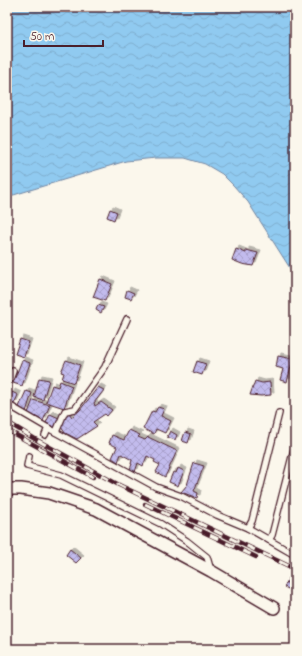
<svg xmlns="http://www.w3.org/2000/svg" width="302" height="656" font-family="'Indie Flower',sans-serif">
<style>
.water{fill:url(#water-waves);stroke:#7486a1}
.building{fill:url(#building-cross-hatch);stroke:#4a1f2b;filter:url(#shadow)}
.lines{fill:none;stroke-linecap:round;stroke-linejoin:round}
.service-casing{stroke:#4a1f2b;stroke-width:8}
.minor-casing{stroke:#4a1f2b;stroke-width:14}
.service{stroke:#fbf7ec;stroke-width:5.5}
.minor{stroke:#fbf7ec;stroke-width:11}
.rail-casing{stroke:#4a1f2b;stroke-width:4.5}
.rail{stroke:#fbf7ec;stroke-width:3;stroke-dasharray:9;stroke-linecap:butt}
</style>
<defs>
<pattern id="water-waves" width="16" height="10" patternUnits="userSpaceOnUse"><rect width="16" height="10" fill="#90caf0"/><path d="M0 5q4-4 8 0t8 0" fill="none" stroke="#7eadce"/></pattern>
<pattern id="building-cross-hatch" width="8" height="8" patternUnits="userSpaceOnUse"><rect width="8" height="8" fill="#c2bbed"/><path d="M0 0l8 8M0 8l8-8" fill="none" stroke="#a8a0cb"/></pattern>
<filter id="shadow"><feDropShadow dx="3" dy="-3" stdDeviation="0" flood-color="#0004"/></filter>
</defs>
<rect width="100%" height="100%" fill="#fbf7ec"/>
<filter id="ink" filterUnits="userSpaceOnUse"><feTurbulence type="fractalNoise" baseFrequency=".025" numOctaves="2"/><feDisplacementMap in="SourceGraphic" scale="8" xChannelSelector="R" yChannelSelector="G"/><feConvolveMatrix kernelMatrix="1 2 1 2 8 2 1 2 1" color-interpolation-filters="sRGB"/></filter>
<g filter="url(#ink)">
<polygon class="water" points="7,7 295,7 295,276 248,202 234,186 222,174 205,164 185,158 156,158 126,161 7,197"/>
<g class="building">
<polygon points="110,209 117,212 114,220 107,217"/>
<polygon points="236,249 246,253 246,250 258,253 253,266 242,264 232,260"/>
<polygon points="100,279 112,284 105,301 93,297"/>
<polygon points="127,290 134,293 131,299 125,297"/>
<polygon points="98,305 104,307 101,313 96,310"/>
<polygon points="20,339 29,342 24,357 15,354"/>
<polygon points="278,356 293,359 287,382 280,380 283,369 276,367"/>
<polygon points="22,360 30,363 22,386 13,383"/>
<polygon points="66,360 80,365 74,383 62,379 64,373 61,372"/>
<polygon points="197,361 206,364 202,375 193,372"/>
<polygon points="39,378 49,380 43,400 34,397"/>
<polygon points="60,381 72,386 64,408 46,402 52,385 58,387"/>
<polygon points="255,381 262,383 270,382 271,395 261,396 250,395"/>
<polygon points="98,387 104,390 94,403 95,406 101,402 112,410 107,416 105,414 93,422 97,426 77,439 65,433 61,427 66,416 69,413 72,417 80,410"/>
<polygon points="26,391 32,393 26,412 19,407"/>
<polygon points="12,392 18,395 14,404 8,401"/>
<polygon points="33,400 50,405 43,421 28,413"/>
<polygon points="158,407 164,409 161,416 171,421 165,433 156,429 154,434 143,429 152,411 155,412"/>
<polygon points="50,414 59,418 55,428 46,423"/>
<polygon points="129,430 140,435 138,437 145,440 148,437 177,451 165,477 156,472 160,465 154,462 155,460 147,456 143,466 138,463 135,472 130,469 132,464 131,464 132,460 121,454 118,462 112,458 117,447 109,443 112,435 124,440"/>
<polygon points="170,431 177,435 175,440 167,437"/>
<polygon points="185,432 191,434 188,443 182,441"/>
<polygon points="194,463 204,466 194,491 198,493 197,498 181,492 187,485"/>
<polygon points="178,468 184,471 178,486 169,482 173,472 176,473"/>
<polygon points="70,549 81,558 76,563 66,555"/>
<polygon points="289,578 295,581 295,592 284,587"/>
</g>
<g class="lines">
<g class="service-casing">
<g id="service">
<polyline points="7,387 13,371"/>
<polyline points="7,404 48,428 156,487 181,496 217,515 248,528 295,555"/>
<polyline points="56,432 65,411 75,409 105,367 127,319"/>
<polyline points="45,435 48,428"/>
<polyline points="29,456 27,466 61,475 161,524 187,541 207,557 211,571"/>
<polyline points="248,528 252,521 279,413"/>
<polyline points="269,540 272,535 295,445"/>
</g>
</g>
<g class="minor-casing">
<polyline id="minor" points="7,489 21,489 49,493 96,509 211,571 274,608"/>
</g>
<use href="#service" class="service"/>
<use href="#minor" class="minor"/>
<g class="rail-casing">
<g id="rail">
<polyline points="7,422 35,439 119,485 295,569"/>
<polyline points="7,430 93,477"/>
<polyline points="145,504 256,557"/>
</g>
</g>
<use href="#rail" class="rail"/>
</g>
</g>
<rect width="302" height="656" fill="none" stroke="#fbf7ec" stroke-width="24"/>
<rect x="12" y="12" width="278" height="632" fill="none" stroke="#4a1f2b" stroke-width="1.5" filter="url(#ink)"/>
<path d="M24 40v6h79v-6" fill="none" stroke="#4a1f2b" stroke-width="2"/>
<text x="30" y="40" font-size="12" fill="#4a1f2b" stroke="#fbf7ec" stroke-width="3" paint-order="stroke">50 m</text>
</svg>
